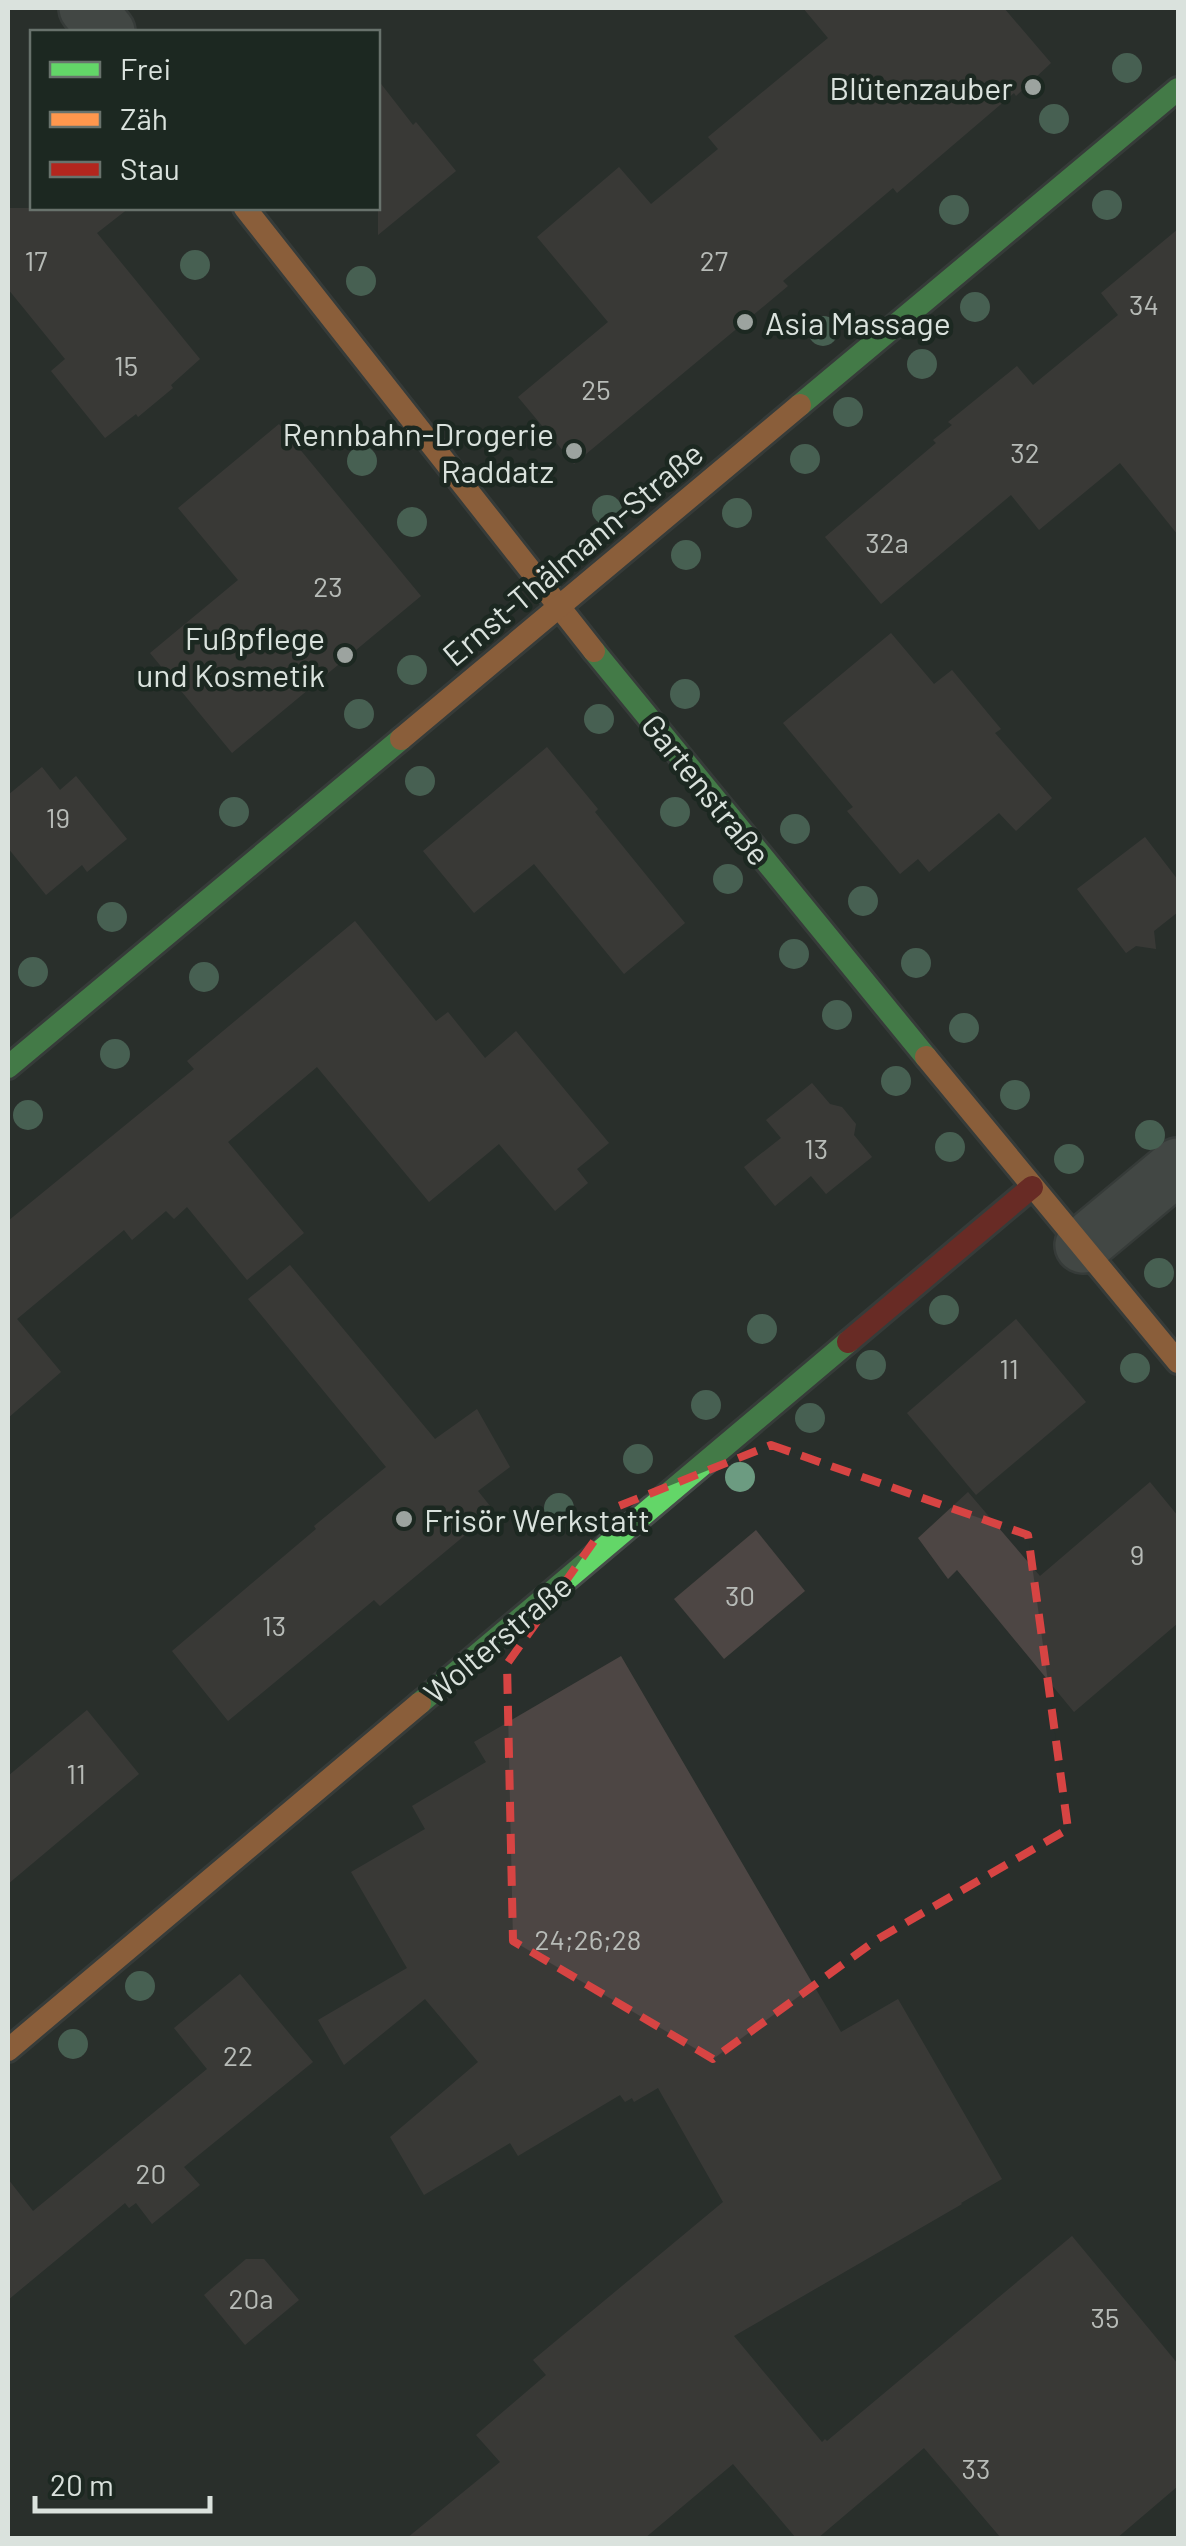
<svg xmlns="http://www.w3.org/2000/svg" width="1186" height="2546" font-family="Barlow,sans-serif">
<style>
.building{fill:#4d4644}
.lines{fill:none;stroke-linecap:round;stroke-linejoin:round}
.street-casing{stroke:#464b49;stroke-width:60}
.fast-casing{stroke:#464b49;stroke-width:28}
.slow-casing{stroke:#464b49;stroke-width:28}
.jam-casing{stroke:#464b49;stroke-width:28}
.street{stroke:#606562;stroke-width:55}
.fast{stroke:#63d668;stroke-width:22}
.slow{stroke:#ff974d;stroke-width:22}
.jam{stroke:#b3261e;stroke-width:22}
.tree{fill:#6c9b81}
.marked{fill:none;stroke:#d74443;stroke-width:8;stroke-dasharray:20 12;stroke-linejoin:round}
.poi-dot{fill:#9ca39f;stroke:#1c2821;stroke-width:4}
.labels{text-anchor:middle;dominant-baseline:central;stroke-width:9;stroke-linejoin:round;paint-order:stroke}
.number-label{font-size:28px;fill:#b7bbb7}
.poi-label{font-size:32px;fill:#dae2dd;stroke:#1c2821;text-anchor:end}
.street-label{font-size:32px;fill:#dae2dd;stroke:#1c2821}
</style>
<rect width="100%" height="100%" fill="#292f2c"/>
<g class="building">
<polygon points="803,8 1004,8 1051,63 1016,96 1014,93 897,193 893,188 783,281 788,286 574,464 518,397 608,322 537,237 619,167 651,204 718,149 708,137 828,38"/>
<polygon points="378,80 413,125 416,122 456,171 378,235"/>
<polygon points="8,208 129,208 97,233 200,359 171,385 173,388 138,417 136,414 105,438 51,371 65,359 8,289"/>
<polygon points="1178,229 1178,535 1120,463 1039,530 1011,495 881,604 825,537 936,443 933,440 952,425 948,422 1017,366 1033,385 1118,315 1101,293"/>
<polygon points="279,424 421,596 232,753 150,653 238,580 178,508"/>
<polygon points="891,633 934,684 952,670 1001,729 995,733 1052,798 1016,831 999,813 929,872 918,859 900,874 847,811 853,807 783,723"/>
<polygon points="547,747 598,809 595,812 685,923 624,974 534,864 474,913 423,851"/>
<polygon points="42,767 60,790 76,776 127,839 87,872 82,865 46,895 8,848 8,795"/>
<polygon points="1145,837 1178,880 1178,912 1154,931 1156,949 1136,946 1126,953 1077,889"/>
<polygon points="355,921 436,1021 448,1012 485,1058 516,1031 609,1143 577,1169 588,1183 555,1211 499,1144 429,1202 317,1067 228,1142 304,1233 247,1280 187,1207 174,1219 166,1211 132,1240 124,1230 17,1319 61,1372 8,1418 8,1221 194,1069 187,1061"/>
<polygon points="812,1083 830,1104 842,1107 856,1124 854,1135 872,1157 826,1194 811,1176 775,1206 744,1167 781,1138 766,1120"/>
<polygon points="290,1265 435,1439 477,1409 510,1467 478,1491 494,1511 380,1606 374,1600 228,1721 172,1651 316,1529 314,1526 386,1467 248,1299"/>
<polygon points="1016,1319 1086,1402 976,1495 907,1413"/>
<polygon points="1150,1482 1178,1516 1178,1623 1074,1712 957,1570 948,1579 918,1538 968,1492 1040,1576"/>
<polygon points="756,1530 805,1591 724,1659 674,1599"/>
<polygon points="621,1656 841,2032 898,1999 1002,2179 961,2203 962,2204 734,2336 822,2442 825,2439 827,2441 1072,2236 1178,2364 1178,2486 1117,2538 1001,2538 924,2448 818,2538 796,2538 733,2464 645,2538 407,2538 500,2462 476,2435 546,2375 533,2360 723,2202 658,2088 634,2102 632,2098 625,2102 620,2095 518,2156 510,2143 424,2195 390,2137 478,2062 425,1999 344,2065 318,2020 407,1968 351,1872 425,1829 412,1806 486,1762 474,1742"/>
<polygon points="87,1710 139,1774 8,1884 8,1776"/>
<polygon points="240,1974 313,2062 184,2167 200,2185 152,2224 136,2203 129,2208 125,2203 8,2300 8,2179 33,2211 207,2069 174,2028"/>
<polygon points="246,2259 264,2259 299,2300 245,2345 204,2295"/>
</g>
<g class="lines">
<g class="street-casing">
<g id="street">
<polyline points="87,8 107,32"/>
<polyline points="1083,1245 1178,1166"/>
</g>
</g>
<g class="fast-casing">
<g id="fast">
<polyline points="800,405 1178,89"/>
<polyline points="594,651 926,1057"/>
<polyline points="8,1067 401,739"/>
<polyline points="420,1703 848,1342"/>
</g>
</g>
<g class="slow-casing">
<g id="slow">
<polyline points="245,208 594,651"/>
<polyline points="401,739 800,405"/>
<polyline points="926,1057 1178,1362"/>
<polyline points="8,2050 420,1703"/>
</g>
</g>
<g class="jam-casing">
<polyline id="jam" points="848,1342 1032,1187"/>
</g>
<use href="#street" class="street"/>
<use href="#fast" class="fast"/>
<use href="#slow" class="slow"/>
<use href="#jam" class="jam"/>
</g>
<g class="tree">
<circle cx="1127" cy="68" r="15"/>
<circle cx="1054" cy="119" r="15"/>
<circle cx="1107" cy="205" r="15"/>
<circle cx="954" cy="210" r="15"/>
<circle cx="195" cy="265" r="15"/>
<circle cx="361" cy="281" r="15"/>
<circle cx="975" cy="307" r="15"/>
<circle cx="823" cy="331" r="15"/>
<circle cx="922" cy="364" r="15"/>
<circle cx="848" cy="412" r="15"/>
<circle cx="805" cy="459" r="15"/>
<circle cx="362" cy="461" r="15"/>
<circle cx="607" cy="510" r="15"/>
<circle cx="737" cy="513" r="15"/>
<circle cx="412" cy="522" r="15"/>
<circle cx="686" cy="555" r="15"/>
<circle cx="412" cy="670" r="15"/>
<circle cx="685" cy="694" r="15"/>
<circle cx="359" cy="714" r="15"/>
<circle cx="599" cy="719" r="15"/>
<circle cx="420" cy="781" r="15"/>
<circle cx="234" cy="812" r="15"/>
<circle cx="675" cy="812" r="15"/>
<circle cx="795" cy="829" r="15"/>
<circle cx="728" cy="879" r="15"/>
<circle cx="863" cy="901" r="15"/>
<circle cx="112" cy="917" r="15"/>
<circle cx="794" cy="954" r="15"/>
<circle cx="916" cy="963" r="15"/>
<circle cx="33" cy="972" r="15"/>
<circle cx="204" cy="977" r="15"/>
<circle cx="837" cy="1015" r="15"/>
<circle cx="964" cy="1028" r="15"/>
<circle cx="115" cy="1054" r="15"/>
<circle cx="896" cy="1081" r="15"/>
<circle cx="1015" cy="1095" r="15"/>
<circle cx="28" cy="1115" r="15"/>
<circle cx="1150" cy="1135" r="15"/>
<circle cx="950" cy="1147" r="15"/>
<circle cx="1069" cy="1159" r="15"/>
<circle cx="1159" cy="1273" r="15"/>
<circle cx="944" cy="1310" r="15"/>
<circle cx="762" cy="1329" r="15"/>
<circle cx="871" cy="1365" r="15"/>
<circle cx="1135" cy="1368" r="15"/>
<circle cx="706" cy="1405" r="15"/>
<circle cx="810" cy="1418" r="15"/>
<circle cx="638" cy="1459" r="15"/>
<circle cx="740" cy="1477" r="15"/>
<circle cx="559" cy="1508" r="15"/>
<circle cx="140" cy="1986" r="15"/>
<circle cx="73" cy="2044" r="15"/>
</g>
<path d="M0 0H1186V2546H0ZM771,1445L1028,1535L1068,1829L876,1940L713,2059L513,1941L507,1664L619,1506Z" fill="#292f2c" fill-opacity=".55" fill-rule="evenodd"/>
<path class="marked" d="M771,1445L1028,1535L1068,1829L876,1940L713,2059L513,1941L507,1664L619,1506Z"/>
<g class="poi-dot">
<circle cx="1033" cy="87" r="10"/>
<circle cx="745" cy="322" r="10"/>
<circle cx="574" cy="451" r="10"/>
<circle cx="345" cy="655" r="10"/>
<circle cx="404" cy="1519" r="10"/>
</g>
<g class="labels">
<g class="number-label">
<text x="36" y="260">17</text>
<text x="714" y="260">27</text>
<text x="1144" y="304">34</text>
<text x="126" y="365">15</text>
<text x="596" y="389">25</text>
<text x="1025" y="452">32</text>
<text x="887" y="542">32a</text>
<text x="328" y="586">23</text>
<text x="58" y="817">19</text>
<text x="816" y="1148">13</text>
<text x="1009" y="1368">11</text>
<text x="1137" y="1554">9</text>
<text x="740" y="1595">30</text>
<text x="274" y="1625">13</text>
<text x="76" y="1773">11</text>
<text x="588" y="1939">24;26;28</text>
<text x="238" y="2055">22</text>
<text x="151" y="2173">20</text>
<text x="251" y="2298">20a</text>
<text x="1105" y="2317">35</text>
<text x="976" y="2468">33</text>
</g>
<g class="poi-label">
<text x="1013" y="87">Blütenzauber</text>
<text x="765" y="322" text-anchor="start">Asia Massage</text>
<text x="554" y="433">Rennbahn-Drogerie<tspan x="554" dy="37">Raddatz</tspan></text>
<text x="325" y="637">Fußpflege<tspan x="325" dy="37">und Kosmetik</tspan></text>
<text x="424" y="1519" text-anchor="start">Frisör Werkstatt</text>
</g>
<g class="street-label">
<text transform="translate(572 553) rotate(-40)">Ernst-Thälmann-Straße</text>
<text transform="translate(707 789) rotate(51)">Gartenstraße</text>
<text transform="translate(497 1638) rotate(-40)">Wolterstraße</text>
</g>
</g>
<rect width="1186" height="2546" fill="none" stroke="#dae2dd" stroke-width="20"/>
<rect x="30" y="30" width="350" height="180" fill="#1c2821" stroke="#68726c" stroke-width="2.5"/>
<rect x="50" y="62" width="50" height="15" fill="#63d668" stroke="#68726c" stroke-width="2.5"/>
<text x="120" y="80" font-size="30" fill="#dae2dd">Frei</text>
<rect x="50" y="112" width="50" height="15" fill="#ff974d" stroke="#68726c" stroke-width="2.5"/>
<text x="120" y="130" font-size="30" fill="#dae2dd">Zäh</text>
<rect x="50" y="162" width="50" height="15" fill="#b3261e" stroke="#68726c" stroke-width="2.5"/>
<text x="120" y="180" font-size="30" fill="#dae2dd">Stau</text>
<path d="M35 2496v15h175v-15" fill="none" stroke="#dae2dd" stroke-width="5"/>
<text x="50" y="2496" font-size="30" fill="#dae2dd" stroke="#1c2821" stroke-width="8" paint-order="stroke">20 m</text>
</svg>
